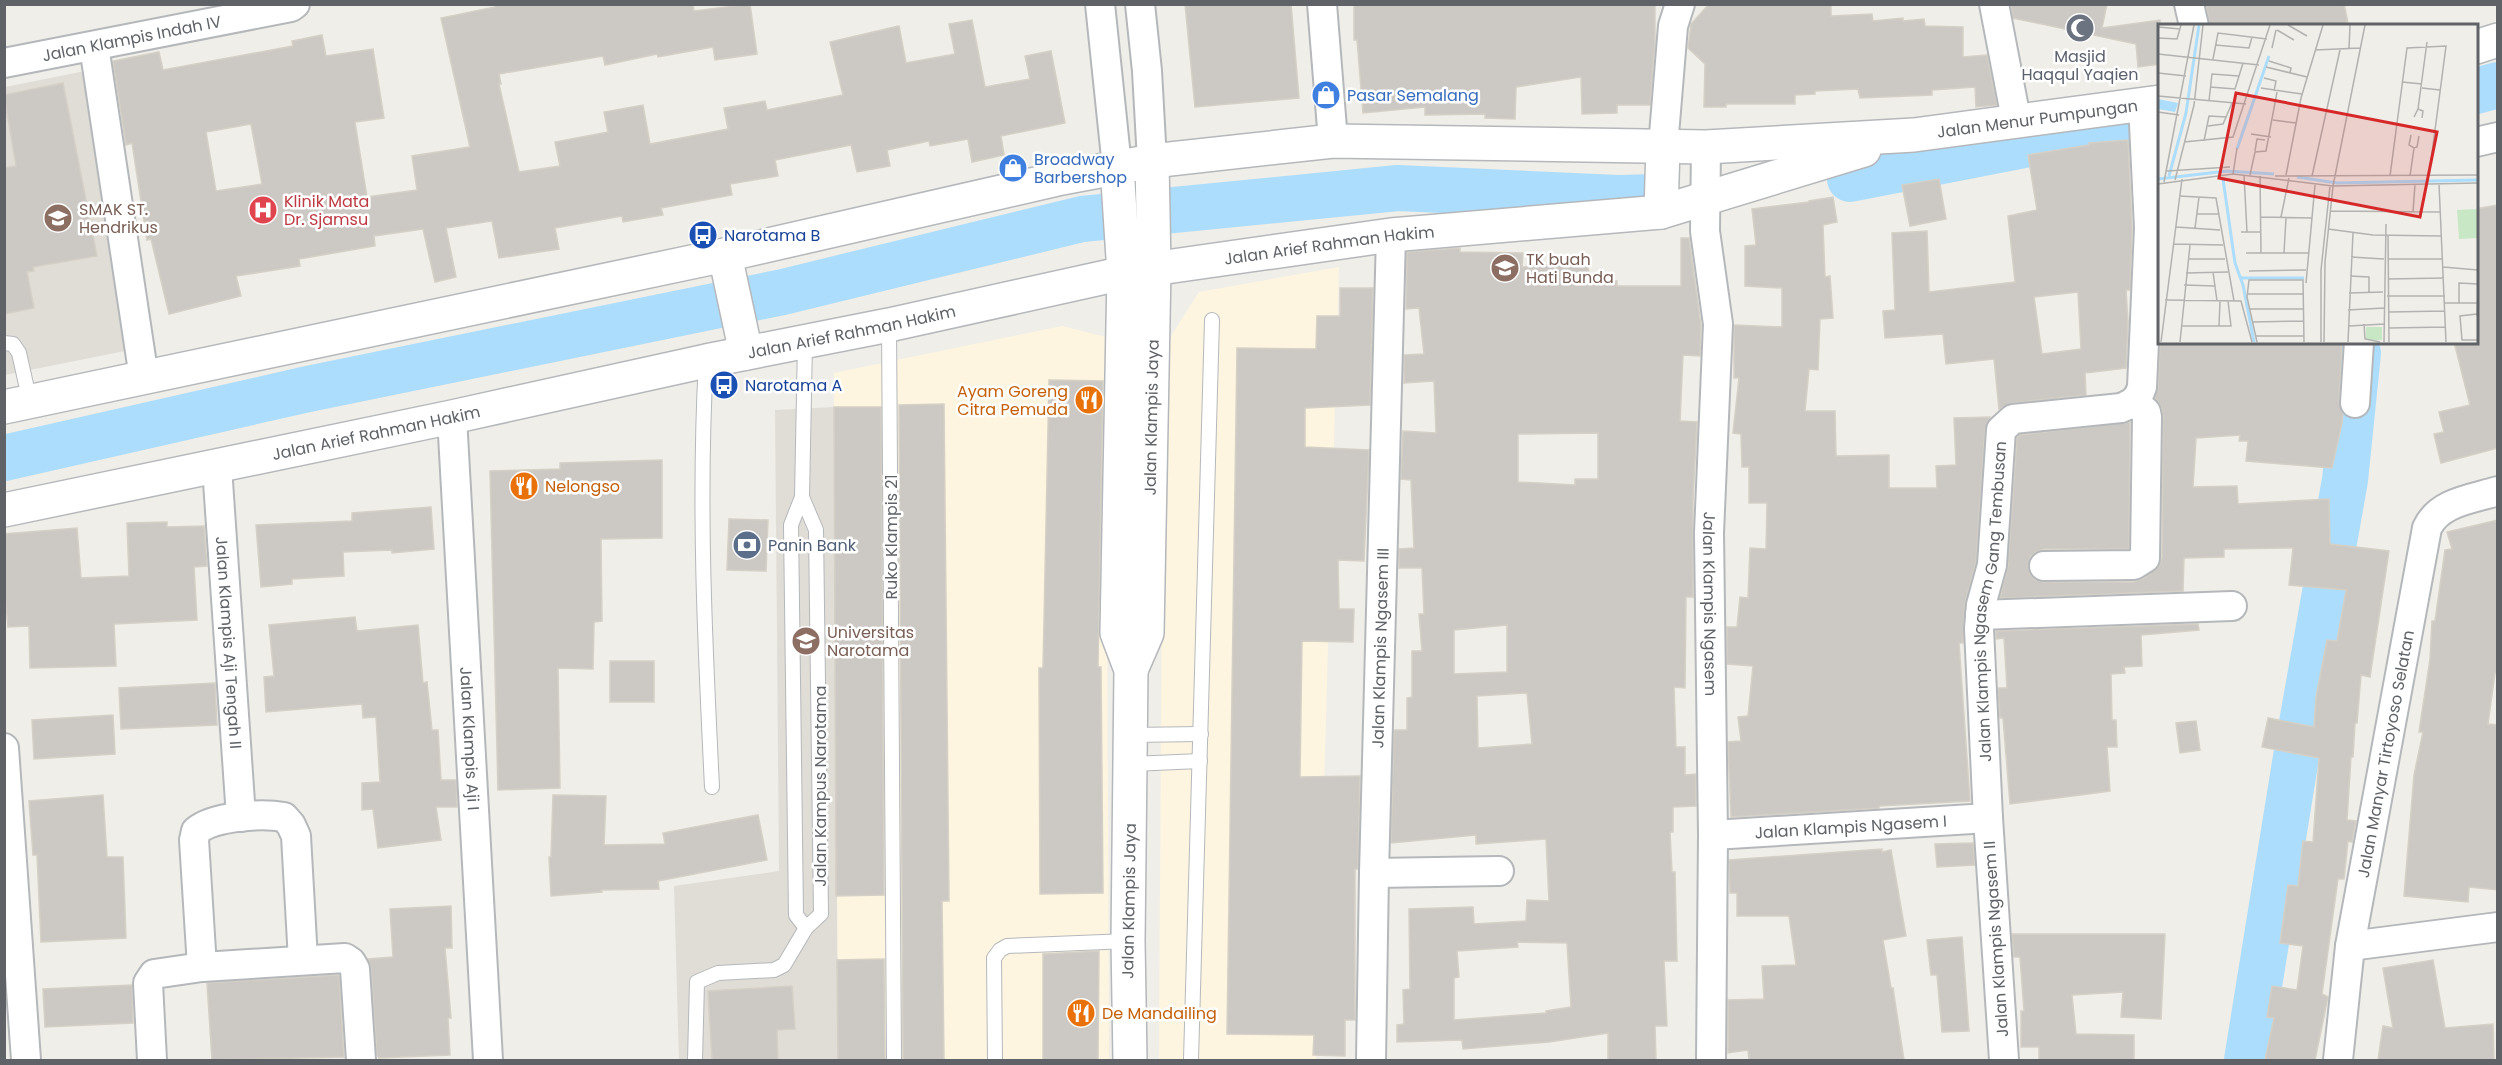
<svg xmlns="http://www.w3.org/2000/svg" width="2502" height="1065" font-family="Poppins,sans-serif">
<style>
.commercial{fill:#fdf5e0}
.education{fill:#e0ddd6}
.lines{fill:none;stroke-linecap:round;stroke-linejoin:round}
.river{stroke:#acddfc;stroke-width:46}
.building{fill:#ccc9c4;stroke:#d5d0c6;stroke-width:1.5;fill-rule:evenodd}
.service-casing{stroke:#b5b8bb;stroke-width:16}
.minor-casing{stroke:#b5b8bb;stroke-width:32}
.tertiary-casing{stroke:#b5b8bb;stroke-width:36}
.secondary-casing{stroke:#b4b7bb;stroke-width:36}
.service{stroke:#fff;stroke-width:14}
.minor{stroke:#fff;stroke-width:28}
.tertiary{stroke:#fff;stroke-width:33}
.secondary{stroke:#fff;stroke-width:33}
.labels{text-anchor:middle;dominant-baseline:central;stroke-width:5;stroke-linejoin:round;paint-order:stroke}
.street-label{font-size:16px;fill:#5f6367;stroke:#fff}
.worship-label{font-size:16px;fill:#5b616d;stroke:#fff}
.shop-label{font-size:16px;fill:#366cbe;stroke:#fff;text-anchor:start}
.health-label{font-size:16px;fill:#be3a42;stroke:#fff;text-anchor:start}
.education-label{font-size:16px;fill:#785e54;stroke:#fff;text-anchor:start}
.transit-label{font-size:16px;fill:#164399;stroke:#fff;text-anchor:start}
.food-label{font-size:16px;fill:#c56008;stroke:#fff;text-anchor:start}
.service-label{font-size:16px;fill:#4e5e75;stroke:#fff;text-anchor:start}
.inset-river{fill:none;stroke:#acddfc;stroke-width:3}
.inset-road{fill:none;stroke:#b2b2b0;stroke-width:1.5}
.view{fill:#d62828;fill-opacity:0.15;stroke:#d62828;stroke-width:3}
.inset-edge{fill:none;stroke:#5f6367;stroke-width:3}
</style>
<rect width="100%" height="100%" fill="#f0eee8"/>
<g class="commercial">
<polygon points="1339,267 1316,1060 1159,1060 1163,386 1171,336 1199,292"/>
<polygon points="1062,326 1106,337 1109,1060 838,1060 834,373"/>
</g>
<g class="education">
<polygon points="85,71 135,349 5,375 5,87"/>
<polygon points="834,407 838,1060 679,1060 674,886 779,871 775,410"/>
</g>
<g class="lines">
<g class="river">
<polyline points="2476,91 2498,85"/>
<polyline points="1850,179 2080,134 2160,126"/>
<polyline points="4,458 308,389 783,292 1082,219 1398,188 1618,198 1656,197"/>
<polyline points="2247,1060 2297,751 2345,480 2358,353"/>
</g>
</g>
<g class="building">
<path d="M495,4H693L694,11L750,4L757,54L715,60L713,47L658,57L657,54L605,65L603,56L499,74L501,84H499L519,172L560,166L555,142L608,132L604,112L643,105L650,144L728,129L724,108L765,101L767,110L843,95L830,42L899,26L906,63L955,54L949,24L972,20L985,87L1030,79L1025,56L1051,51L1065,123L1001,136L1004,155L972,162L968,139L930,146L929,141L887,150L890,166L857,172L851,145L775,160L778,176L730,184L732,195L661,208L663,215L623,222L622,216L555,228L559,249L499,258L492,221L446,228L456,277L435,282L423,229L374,236L375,246L299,259L300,266L236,276L241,296L169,314L151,239L147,240L132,143L126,145L113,61L159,52L163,70L293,46L292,41L322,35L326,56L373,49L384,118L355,122L367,197L417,190L412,156L470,147L441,18L495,7ZM251,124L262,184L216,191L206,132Z"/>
<polygon points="1185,4 1291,4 1299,98 1195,107"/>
<polygon points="1354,4 1655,4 1655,42 1650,105 1617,105 1617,113 1582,114 1581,77 1516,87 1515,119 1485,118 1485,114 1425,115 1425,107 1363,113 1357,40 1354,40"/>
<polygon points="1709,4 1831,4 1831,16 1872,14 1873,21 1903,18 1903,21 1924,19 1925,26 1963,27 1963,57 1987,55 1997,105 1976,107 1975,87 1932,90 1932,95 1860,98 1858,89 1815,91 1815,94 1795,95 1795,104 1726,104 1726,107 1704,107 1705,64 1688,48 1691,24"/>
<polygon points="2011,4 2107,4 2102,28 2160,20 2160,64 2138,67 2136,44 2013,18"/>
<polygon points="2206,4 2344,4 2348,23 2337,26 2210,26"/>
<polygon points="63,83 97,256 33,267 34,271 27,272 34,308 4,314 4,168 16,166 4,95"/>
<path d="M2128,140L2132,228L2130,290H2126L2128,322L2126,368L2085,373L2086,395L2011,403L1999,409L1994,359L1946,364L1943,334L1885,338L1883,311L1895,310L1892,233L1927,231L1929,292L2015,282L2008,216L2037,210L2028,155L2089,145V143ZM2078,292L2081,349L2042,354L2034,297Z"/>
<polygon points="1939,179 1946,219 1910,226 1902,185"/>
<polygon points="1833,197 1837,222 1823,225 1825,277 1830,276 1833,318 1820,319 1818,370 1809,369 1805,411 1835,411 1836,456 1889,455 1889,488 1937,488 1936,466 1956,465 1954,418 1990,417 1985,429 1976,562 1965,603 1963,643 1959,643 1970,801 1879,806 1879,808 1731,817 1728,742 1741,741 1738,717 1748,716 1753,666 1727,664 1727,627 1737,627 1740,597 1748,598 1750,548 1766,549 1767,503 1749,503 1749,467 1742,467 1741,434 1733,433 1739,378 1734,378 1734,325 1782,327 1782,288 1745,286 1745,246 1756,245 1752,209 1809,202 1809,201"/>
<polygon points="2498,205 2498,448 2441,463 2434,434 2444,432 2439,412 2470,405 2454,342 2476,342 2476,209"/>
<path d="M1681,238H1689L1701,325L1700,356L1683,355L1680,421L1697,422L1693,501V597H1686L1685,688L1674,687L1676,747H1685V775L1696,774V806L1673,807V832H1670L1672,872H1675L1677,961H1664L1667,1026H1655L1656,1060H1608V1033L1549,1042L1463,1049L1462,1040L1397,1042V1025L1404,1024L1403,990L1410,989L1409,909L1473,907L1474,924L1526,921L1527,900L1549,901L1546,839L1476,844V835L1391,843L1394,730H1407V698L1412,697V651H1422L1419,614H1424L1422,568H1399V549L1414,548L1411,480L1401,479L1403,431L1436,433L1434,381L1404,383V355L1424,354L1419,308L1406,309L1407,252L1460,248V252L1523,253L1522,267L1588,261L1589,280L1617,281V286H1681ZM1598,433V479H1575V485L1518,482V434ZM1507,625V672L1454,674V630ZM1527,693L1532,744L1478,748L1477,696ZM1517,942L1567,943L1571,1007L1546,1011V1013L1454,1020V978L1459,977L1457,951L1518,947Z"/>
<polygon points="1340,288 1373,288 1370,405 1305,408 1305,447 1369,450 1364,561 1338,560 1339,609 1354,609 1353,642 1302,641 1300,777 1360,776 1358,869 1355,869 1355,1020 1345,1020 1345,1056 1313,1055 1314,1035 1227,1034 1237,348 1316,349 1317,316 1340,316"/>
<polygon points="2160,342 2342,342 2339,402 2343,413 2342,423 2332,468 2246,461 2248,441 2239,441 2240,435 2196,438 2193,487 2237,486 2238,504 2329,499 2330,544 2389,551 2370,677 2361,675 2357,723 2355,723 2353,757 2351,757 2347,820 2356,821 2352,842 2348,841 2344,879 2338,879 2322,994 2328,997 2315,1060 2265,1060 2274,1018 2267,1017 2272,986 2297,990 2303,946 2280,943 2288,885 2298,886 2303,841 2313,842 2319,758 2262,747 2268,718 2314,727 2316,697 2327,640 2337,641 2346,590 2289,585 2293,548 2224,549 2224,557 2184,558 2183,591 2000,598 2008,566 2017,438 2020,435 2130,422 2129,549 2044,549 2036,552 2030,557 2028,566 2030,574 2035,580 2044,582 2134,582 2143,579 2159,566 2162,558 2163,417 2162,408 2155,398 2158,388"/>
<polygon points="1049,380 1103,381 1098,667 1101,667 1103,893 1040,894 1039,668 1043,668"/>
<polygon points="944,404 949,901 942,901 944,1060 903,1060 899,405"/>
<polygon points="834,407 881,407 884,895 836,896"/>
<polygon points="662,460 662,538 601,539 602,621 594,622 593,669 558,668 560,788 498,790 490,471 560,469 560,463"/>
<polygon points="431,507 434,549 392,553 392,550 343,552 344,576 292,579 292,584 261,587 256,525 352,521 352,513"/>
<polygon points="729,519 768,520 766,571 727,570"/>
<polygon points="2498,520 2498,673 2495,673 2488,724 2498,725 2498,890 2469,887 2468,902 2404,896 2414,775 2423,732 2419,732 2430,659 2432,621 2435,621 2445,550 2452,549 2447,532"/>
<polygon points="167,522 167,527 204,526 207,566 194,567 197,620 114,624 116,666 30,668 29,626 8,627 4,582 4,534 77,528 81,578 129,576 127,523"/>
<polygon points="355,617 357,631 418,625 423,683 427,682 432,730 438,730 441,780 456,780 457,807 436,807 441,840 378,848 373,809 362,810 362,783 380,782 376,717 363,718 362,704 266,712 264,677 274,676 269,625"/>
<polygon points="2198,624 2199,630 2141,635 2142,666 2124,667 2125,673 2111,674 2112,720 2116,720 2117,747 2107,747 2110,791 2010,804 2003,718 2000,718 1998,688 2007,688 2004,638 1996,639 1996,631"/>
<rect x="610" y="661" width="44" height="41"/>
<polygon points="215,683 217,725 121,729 119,688"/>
<polygon points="113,715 115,754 34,759 32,720"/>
<polygon points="2196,721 2200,750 2180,753 2176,723"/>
<polygon points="103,795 107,857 123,857 126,938 41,942 37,855 33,855 29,801"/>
<polygon points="553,795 606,796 604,845 665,844 663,833 758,815 767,860 658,881 659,889 601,890 602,892 551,896 549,857 551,857"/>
<polygon points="1973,843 1975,865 1937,867 1935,844"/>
<polygon points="1882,849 1882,852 1891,850 1906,936 1883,940 1891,988 1893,988 1904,1060 1749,1060 1748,1050 1728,1053 1728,1000 1764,999 1762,966 1796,965 1789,916 1737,916 1737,893 1730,893 1729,860"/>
<polygon points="451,906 452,948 445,948 451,1018 448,1018 450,1055 379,1058 377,1055 371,968 368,959 393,957 390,909"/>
<polygon points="2012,934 2165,934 2161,1019 2121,1017 2123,992 2072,995 2076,1034 2134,1035 2134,1060 2039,1060 2039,1047 2021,1047 2021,1011 2024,1011 2020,957 2014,957"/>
<polygon points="1962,937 1969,1031 1942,1032 1937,975 1931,975 1927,940"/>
<polygon points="1099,951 1098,1060 1043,1060 1043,954"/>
<polygon points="884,959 885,1060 838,1060 837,960"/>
<polygon points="2433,960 2445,1028 2493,1024 2494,1060 2378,1060 2383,1026 2393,1028 2383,968"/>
<polygon points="339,975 344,1057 212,1060 207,983"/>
<polygon points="132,985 133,1023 45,1027 43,989"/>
<polygon points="792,986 795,1029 777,1030 778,1060 712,1060 708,991"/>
</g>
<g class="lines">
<g class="service-casing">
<g id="service">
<polyline points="889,325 894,1060"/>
<polyline points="805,342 802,497 791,525 796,915 806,928"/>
<polyline points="4,343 13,344 19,353 30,402"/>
<path d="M706,361C698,503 705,645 712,787"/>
<polyline points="1132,735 1201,734"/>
<polyline points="1132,764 1200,761"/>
<polyline points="695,1060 697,982 718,973 774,970 784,965 806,928 821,914 816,530 802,497"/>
<polyline points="995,1060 994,958 1000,950 1007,946 1128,941"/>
<polyline points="1191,1060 1212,320"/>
</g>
</g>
<g class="minor-casing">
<g id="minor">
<polyline points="1100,4 1117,167"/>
<polyline points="1140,4 1147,71 1152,161"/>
<polyline points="1322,4 1333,141"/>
<polyline points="1994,4 2016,119"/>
<polyline points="2189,4 2194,26"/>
<polyline points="94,46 144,378"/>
<path id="s1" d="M4,63L291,7L295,4"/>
<polyline points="2476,142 2498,137"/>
<polyline points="1663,147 1673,26 1680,4"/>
<path id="s2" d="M1706,147L1705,231L1718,324L1709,533L1713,835L1711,1060"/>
<polyline points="2355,403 2359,342"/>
<path id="s3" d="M452,417L488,1060"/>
<path id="s4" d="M217,467L241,817"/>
<polyline points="2044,566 2134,565 2145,558 2147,417 2146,412 2134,402"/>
<polyline points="1980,615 2232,606"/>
<polyline points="4,748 26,1060"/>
<path id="s5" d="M1713,835L1988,818"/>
<polyline points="1374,873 1499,871"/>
<polyline points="2350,946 2498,927"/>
<path d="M202,967L194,840L196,831C214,816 261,813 284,817L291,825L296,836L303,960"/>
<polyline points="152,1060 148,983 154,974 202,967 345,958 351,962 355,969 361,1060"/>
<path id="s6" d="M1371,1060L1374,873L1391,235"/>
<path id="s7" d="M2004,1060L1988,818L1979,629L1981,605L1992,565L2001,430L2013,419L2121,408C2133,403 2138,400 2142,387L2149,228L2143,103"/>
<path id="s8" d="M2338,1060L2350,946L2427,528C2439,502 2472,499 2498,491"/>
</g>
</g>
<g class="tertiary-casing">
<g id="tertiary">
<polyline points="2476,47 2498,40"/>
<polyline points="1661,212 1663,147"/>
<polyline points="725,255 746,353"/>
<path id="s9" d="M4,407L725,255L1062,178L1152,161L1333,141L1706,147L1914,135L2160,102"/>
<path id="s10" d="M4,510L452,417L706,361L889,325L1124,273L1391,235L1661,212L1864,150"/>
</g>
</g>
<g class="secondary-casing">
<g id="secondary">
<polyline points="1117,167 1124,273 1117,633 1131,670 1128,941 1130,1060"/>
<path id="s11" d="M1131,670L1147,633L1154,268L1152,161"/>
</g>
</g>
<use href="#service" class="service"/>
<use href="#minor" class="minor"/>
<use href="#tertiary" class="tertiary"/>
<use href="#secondary" class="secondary"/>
</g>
<defs>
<g id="mosque-disc" transform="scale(1.5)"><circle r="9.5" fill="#6b7280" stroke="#fff"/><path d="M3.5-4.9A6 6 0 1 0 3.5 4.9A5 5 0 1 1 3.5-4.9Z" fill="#fff"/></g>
<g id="shop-disc" transform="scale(1.5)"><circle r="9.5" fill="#3f7fe0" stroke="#fff"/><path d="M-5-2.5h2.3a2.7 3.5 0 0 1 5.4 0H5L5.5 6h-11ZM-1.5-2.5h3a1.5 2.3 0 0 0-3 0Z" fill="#fff"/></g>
<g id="hospital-disc" transform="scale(1.5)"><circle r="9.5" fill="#e0444e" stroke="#fff"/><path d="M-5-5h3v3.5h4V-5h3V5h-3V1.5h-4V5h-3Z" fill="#fff"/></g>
<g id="school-disc" transform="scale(1.5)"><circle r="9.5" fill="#8d6e63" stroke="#fff"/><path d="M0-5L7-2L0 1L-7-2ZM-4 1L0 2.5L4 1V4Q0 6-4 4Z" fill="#fff"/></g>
<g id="bus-disc" transform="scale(1.5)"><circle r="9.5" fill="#1a4fb4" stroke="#fff"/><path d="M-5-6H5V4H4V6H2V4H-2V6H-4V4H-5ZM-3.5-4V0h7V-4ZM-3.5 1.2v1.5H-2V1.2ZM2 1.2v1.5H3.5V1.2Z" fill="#fff"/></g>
<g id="restaurant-disc" transform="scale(1.5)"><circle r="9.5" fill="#e8710a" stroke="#fff"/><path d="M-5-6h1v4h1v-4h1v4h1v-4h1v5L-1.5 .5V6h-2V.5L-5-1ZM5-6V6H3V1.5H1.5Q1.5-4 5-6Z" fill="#fff"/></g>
<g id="bank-disc" transform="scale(1.5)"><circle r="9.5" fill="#5c6f8a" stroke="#fff"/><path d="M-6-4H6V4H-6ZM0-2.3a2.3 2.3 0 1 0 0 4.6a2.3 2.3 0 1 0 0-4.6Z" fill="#fff"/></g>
<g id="university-disc" transform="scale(1.5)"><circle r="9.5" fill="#8d6e63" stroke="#fff"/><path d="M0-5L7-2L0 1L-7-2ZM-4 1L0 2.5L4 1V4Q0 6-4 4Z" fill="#fff"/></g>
</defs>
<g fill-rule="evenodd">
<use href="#mosque-disc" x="2080" y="28"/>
<use href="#shop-disc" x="1326" y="95"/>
<use href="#shop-disc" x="1013" y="168"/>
<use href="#hospital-disc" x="263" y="210"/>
<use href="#school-disc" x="58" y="218"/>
<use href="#bus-disc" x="703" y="235"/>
<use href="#school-disc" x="1505" y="268"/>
<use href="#bus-disc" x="724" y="385"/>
<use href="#restaurant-disc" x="1089" y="400"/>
<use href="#restaurant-disc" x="524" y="486"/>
<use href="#bank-disc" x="747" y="545"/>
<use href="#university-disc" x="806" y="641"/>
<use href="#restaurant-disc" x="1081" y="1013"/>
</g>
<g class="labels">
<g class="street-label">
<text stroke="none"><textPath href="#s1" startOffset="130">Jalan Klampis Indah IV</textPath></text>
<text stroke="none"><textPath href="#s9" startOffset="2062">Jalan Menur Pumpungan</textPath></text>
<text stroke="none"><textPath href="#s10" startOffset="1352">Jalan Arief Rahman Hakim</textPath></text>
<text stroke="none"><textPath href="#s10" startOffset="866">Jalan Arief Rahman Hakim</textPath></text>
<text stroke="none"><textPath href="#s11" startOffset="256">Jalan Klampis Jaya</textPath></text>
<text stroke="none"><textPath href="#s10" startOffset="380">Jalan Arief Rahman Hakim</textPath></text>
<text transform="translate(891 537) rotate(-90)">Ruko Klampis 21</text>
<text stroke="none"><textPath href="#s7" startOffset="460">Jalan Klampis Ngasem Gang Tembusan</textPath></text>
<text stroke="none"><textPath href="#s2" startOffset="458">Jalan Klampis Ngasem</textPath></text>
<text stroke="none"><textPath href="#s4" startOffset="176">Jalan Klampis Aji Tengah II</textPath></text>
<text stroke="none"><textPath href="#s6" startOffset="412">Jalan Klampis Ngasem III</textPath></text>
<text stroke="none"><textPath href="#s3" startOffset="322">Jalan Klampis Aji I</textPath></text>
<text stroke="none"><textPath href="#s8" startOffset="310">Jalan Manyar Tirtoyoso Selatan</textPath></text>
<text transform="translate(820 786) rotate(-90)">Jalan Kampus Narotama</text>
<text stroke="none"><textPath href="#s5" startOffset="138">Jalan Klampis Ngasem I</textPath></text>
<text transform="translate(1129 901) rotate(-89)">Jalan Klampis Jaya</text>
<text transform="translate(1996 939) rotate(-94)">Jalan Klampis Ngasem II</text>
</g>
<g class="worship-label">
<text x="2080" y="56">Masjid<tspan x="2080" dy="18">Haqqul Yaqien</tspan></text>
</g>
<g class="shop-label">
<text x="1347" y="95">Pasar Semalang</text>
<text x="1034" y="159">Broadway<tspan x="1034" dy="18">Barbershop</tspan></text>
</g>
<g class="health-label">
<text x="284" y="201">Klinik Mata<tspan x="284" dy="18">Dr. Sjamsu</tspan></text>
</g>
<g class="education-label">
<text x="79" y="209">SMAK ST.<tspan x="79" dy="18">Hendrikus</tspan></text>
<text x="1526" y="259">TK buah<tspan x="1526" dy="18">Hati Bunda</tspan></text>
<text x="827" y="632">Universitas<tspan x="827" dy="18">Narotama</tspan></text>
</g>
<g class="transit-label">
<text x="724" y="235">Narotama B</text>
<text x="745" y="385">Narotama A</text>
</g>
<g class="food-label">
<text x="1068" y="391" text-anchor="end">Ayam Goreng<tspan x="1068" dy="18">Citra Pemuda</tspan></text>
<text x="545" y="486">Nelongso</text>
<text x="1102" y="1013">De Mandailing</text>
</g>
<g class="service-label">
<text x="768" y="545">Panin Bank</text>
</g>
</g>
<g transform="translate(2158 24)">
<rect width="320" height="320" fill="#f0eee8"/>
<path d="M319,185V214L301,215L299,186ZM208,303H224V316H208Z" fill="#c7e7c5"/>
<path d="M0,75L20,79L17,88L0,85Z" fill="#acddfc"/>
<path class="inset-river" d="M79,125L111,32M11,152L28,89L41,1M139,153L179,159L320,156M0,155L69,147L116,150M65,155L77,239L85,261L96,318M83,254H146"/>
<path class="inset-road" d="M130,1L149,12M0,3L22,5M119,6L136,16M0,14L19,15L23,1M57,21L91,24L94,13M114,24L118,6M191,25L192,1M157,26L202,24M0,30L101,41M55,35L60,9L109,15M111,37L133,44L132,49M108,43L149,53M0,49L28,52M106,54L118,57L116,67M244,58L264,60M52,63L77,65L85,39M103,64L144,70M264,64L282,66M0,72L88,80M51,77L54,50L81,52M260,85L269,18M0,88L21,91M256,93L260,85L265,87L264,94M115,96L138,99M50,102L65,100L74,79M93,110L113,113M253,111L251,121L256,124L259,123L261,112M46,117L51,92L69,93M26,118L75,113L112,1M97,127L99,115L107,116M9,147L72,143M75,150L79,124M86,151L89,208M92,151L97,128L108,127L119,68M128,151L143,74L165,1M102,152L103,229M117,152L320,151M154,152L182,26M232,152L249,24L288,22L271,152M252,152L256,124M17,156L36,81L45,1M6,158L36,1M0,160L75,150L175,162L320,159M281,160L288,318M175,162L207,1M21,172L58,174L76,277M173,187L282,188M255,188L257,160M39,190H61M103,193L154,194M123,193L131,154M18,203L62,206M37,204L41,173M170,205L215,211L283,212M83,208H103M230,211L231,318M15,220L65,221M88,229H150M126,229L128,194M193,233L226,235M30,235H67M230,235H285M285,243L320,246M91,247L148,246M55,248L59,277M28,249L70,248M192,252L211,253V269M230,255L286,254M148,259L157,161M26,261L57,262M191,269L225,268M89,270H146M229,272H287M7,276L83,277L94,318M287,279H319M301,279V259L320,260M91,285H146M190,286L226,284M231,288L287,287M319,290L302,292L304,316H320M319,292L320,266M94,298L146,297M206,300L207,315L222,318M23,302H73L70,277M61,302L62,277M191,302L226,300M231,304L288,303M97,312H146M3,318L24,155M22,318L32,221M99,318L89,273L91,256H145L146,318M163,318V246L172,162M166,318L167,238L175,162M190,318L195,209M226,318L228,200"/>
<path class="view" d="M78,69L279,108L262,193L61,154Z"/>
<rect width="320" height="320" class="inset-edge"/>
</g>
<rect width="2502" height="1065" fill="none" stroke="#5f6367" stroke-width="12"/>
</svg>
